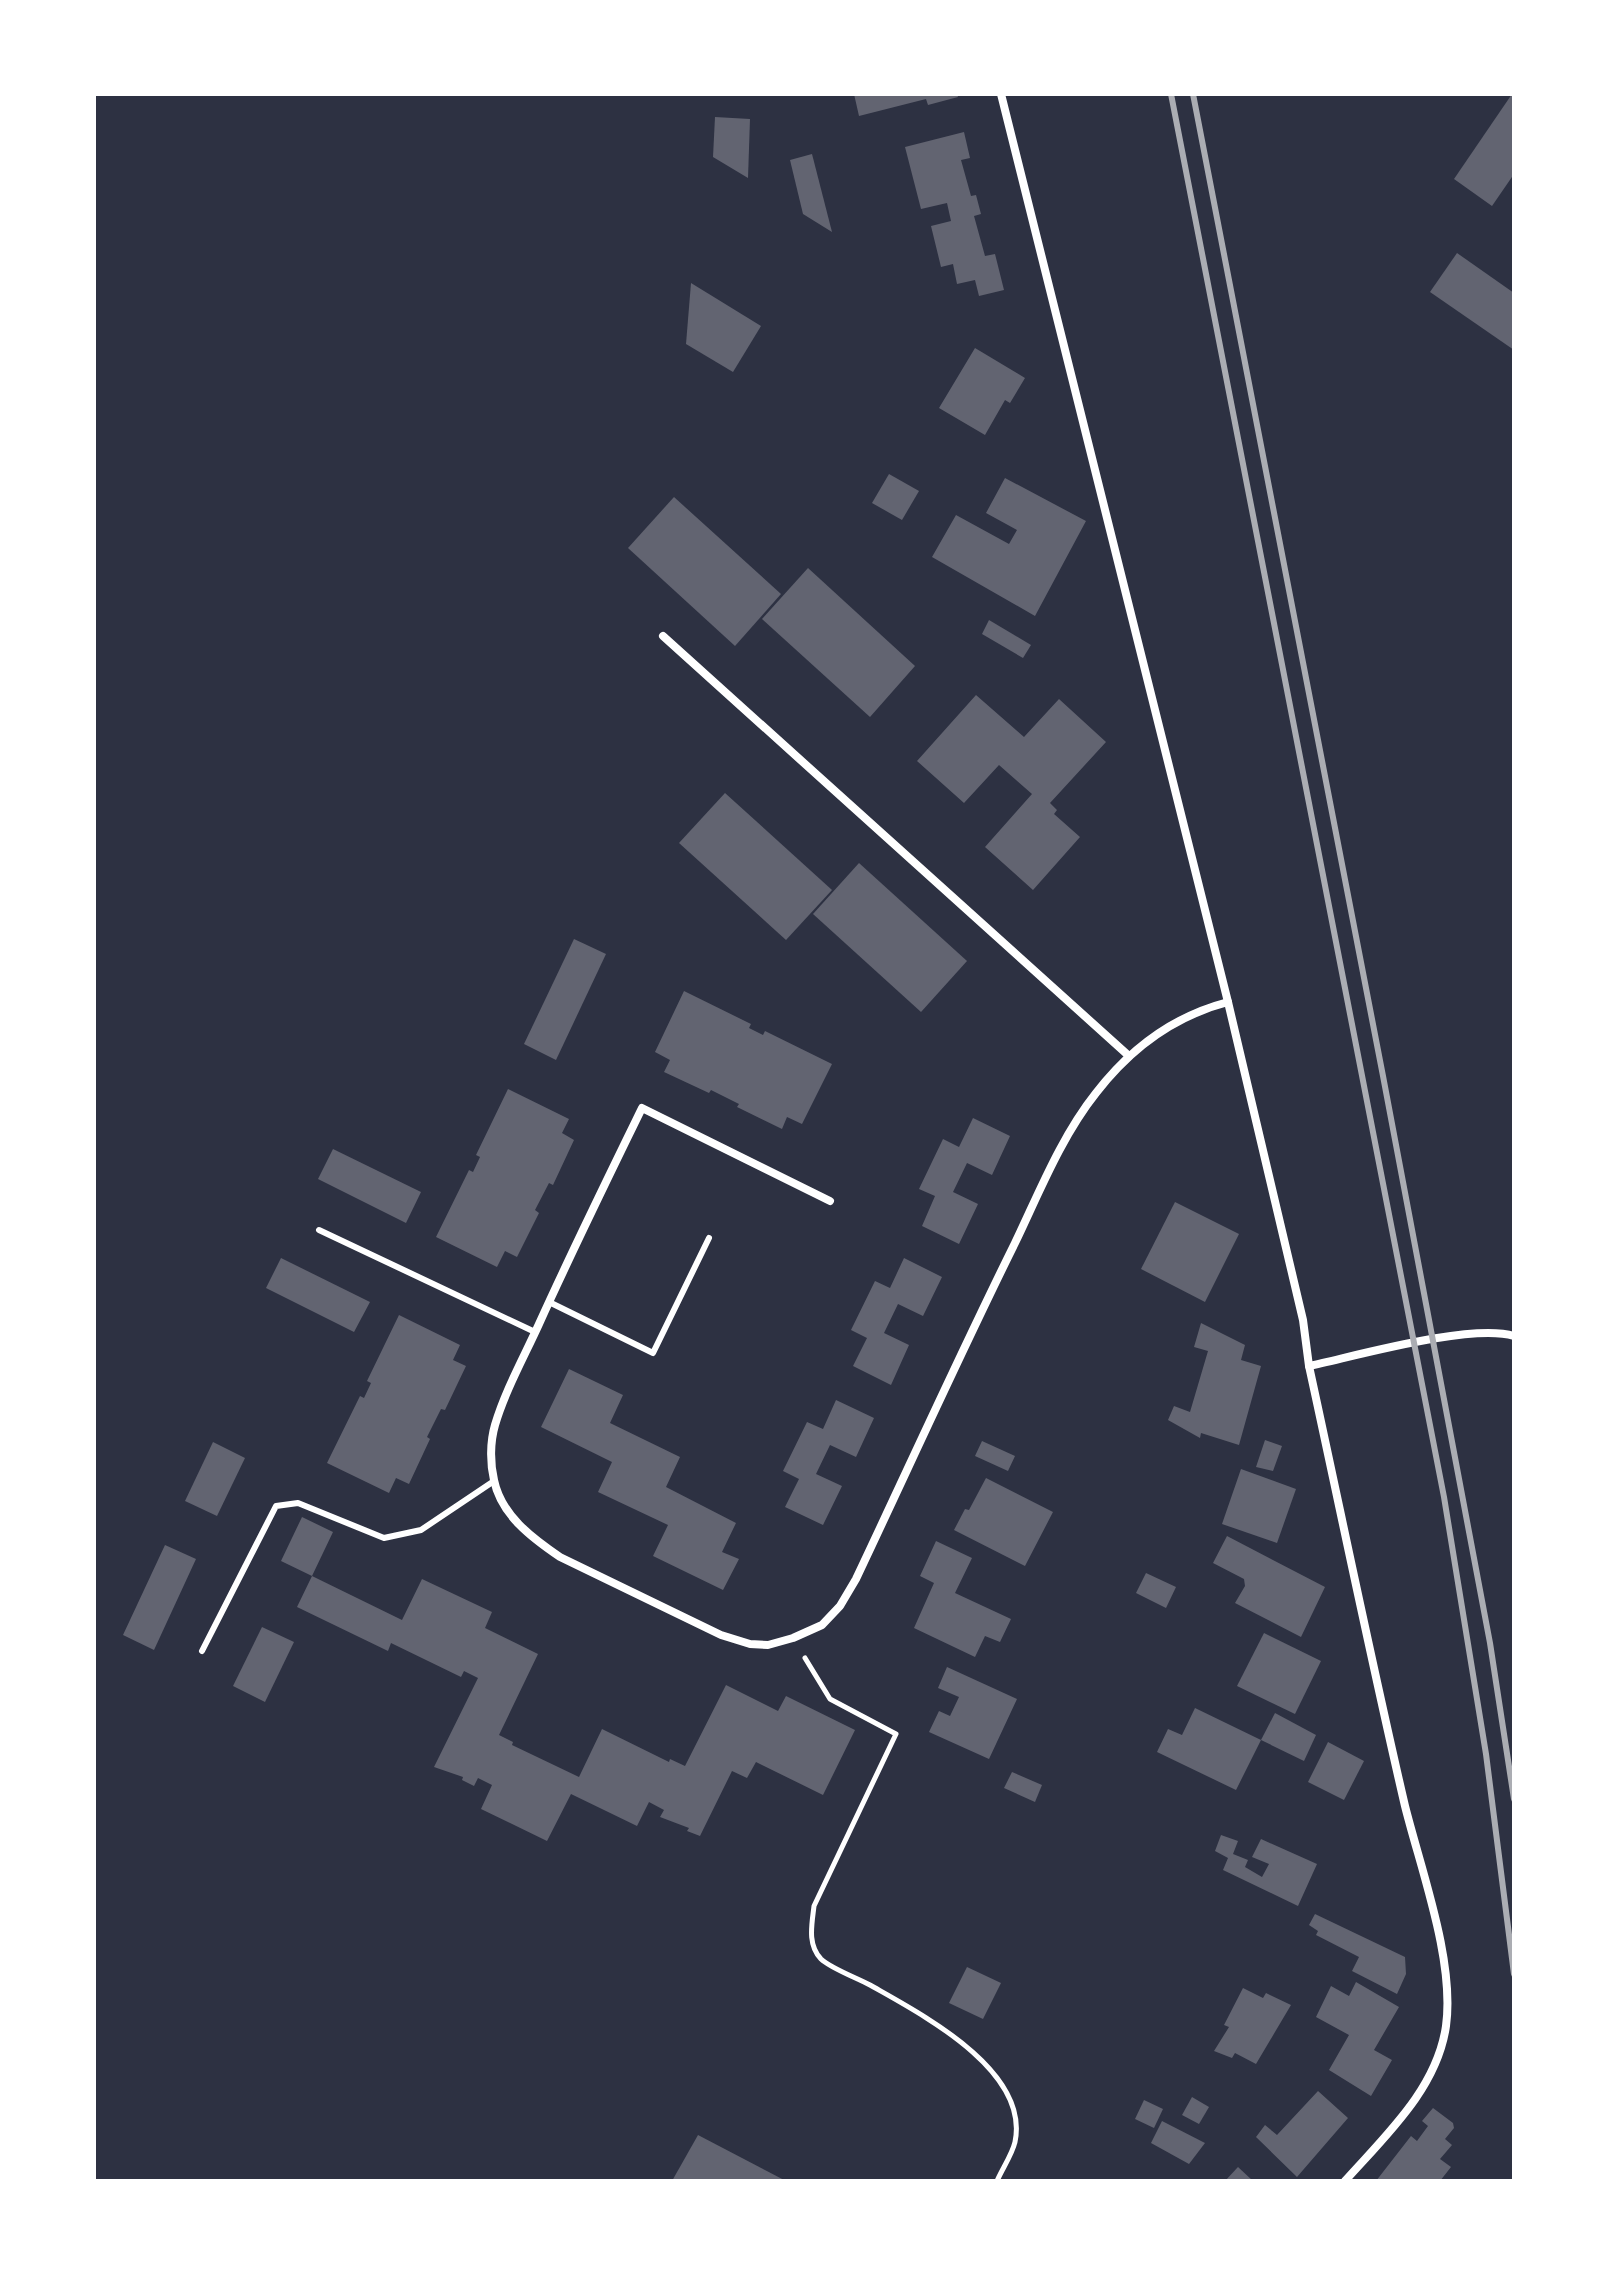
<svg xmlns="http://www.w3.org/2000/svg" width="1608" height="2275" font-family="'Open Sans',sans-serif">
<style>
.building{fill:#626471}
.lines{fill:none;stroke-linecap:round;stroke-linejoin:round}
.path{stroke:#fff;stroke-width:5}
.service{stroke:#fff;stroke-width:6}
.minor{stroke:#fff;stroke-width:8}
.rail{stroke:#abadb3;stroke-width:6}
</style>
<rect width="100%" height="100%" fill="#2d3142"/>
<g class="building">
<polygon points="854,94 957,94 958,97 928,105 926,99 859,116"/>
<polygon points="1512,94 1514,94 1514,174 1492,206 1454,179"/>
<polygon points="715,117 750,119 748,178 713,157"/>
<polygon points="964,132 970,158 961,160 971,196 976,195 981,214 974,216 985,256 995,254 1004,290 979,296 975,280 957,284 953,264 941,267 931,226 951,221 947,203 921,209 905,147"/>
<polygon points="812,154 832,232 803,214 790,160"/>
<polygon points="1457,253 1514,293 1514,350 1430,292"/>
<polygon points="691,283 761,326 733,372 686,344"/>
<polygon points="975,348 1025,378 1010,403 1005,400 985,435 939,408"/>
<polygon points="889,474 919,491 902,520 872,503"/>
<polygon points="1005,478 1086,521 1035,616 932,557 956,515 1009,544 1017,530 986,513"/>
<polygon points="674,497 781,594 735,646 628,548"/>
<polygon points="808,568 915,666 870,717 762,619"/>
<polygon points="989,620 1031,645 1023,658 982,634"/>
<polygon points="976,695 1024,737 1059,699 1106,742 1050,803 1057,810 1054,814 1080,837 1033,890 985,847 1032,794 999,765 964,803 917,761"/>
<polygon points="725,793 832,890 786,940 679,843"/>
<polygon points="859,863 967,961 921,1012 813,914"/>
<polygon points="574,939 606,954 556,1060 524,1044"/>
<polygon points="684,991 751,1024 749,1028 763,1035 765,1031 832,1064 802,1124 787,1117 782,1129 737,1107 739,1104 711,1090 709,1093 664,1072 670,1060 655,1052"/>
<polygon points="508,1089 569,1119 562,1133 574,1140 553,1185 549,1183 535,1210 539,1213 517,1257 505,1251 497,1267 436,1237 469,1170 473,1172 480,1157 476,1155"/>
<polygon points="973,1118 1010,1136 992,1175 967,1163 953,1192 978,1204 959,1244 922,1226 935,1196 919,1189 943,1139 959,1147"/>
<polygon points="333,1149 421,1192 406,1223 318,1179"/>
<polygon points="1175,1202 1239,1234 1205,1302 1141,1269"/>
<polygon points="281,1258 370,1302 354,1332 266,1288"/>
<polygon points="904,1258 942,1277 923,1316 898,1304 884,1333 909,1345 891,1385 853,1366 867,1338 851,1330 875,1281 890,1288"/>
<polygon points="399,1315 460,1345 453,1360 466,1366 445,1410 441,1409 427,1437 430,1439 409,1484 396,1478 389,1493 327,1463 360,1396 364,1398 371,1383 367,1381"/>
<polygon points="1201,1323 1245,1345 1241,1360 1261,1366 1239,1445 1201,1433 1200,1438 1168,1420 1174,1406 1190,1412 1208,1351 1194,1347"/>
<polygon points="569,1369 623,1395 610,1423 680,1457 666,1487 736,1523 722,1552 739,1559 723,1590 653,1556 668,1525 598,1492 612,1462 541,1427"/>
<polygon points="836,1400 874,1418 856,1457 830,1445 816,1474 842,1486 823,1525 785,1507 799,1479 783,1471 807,1422 823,1429"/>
<polygon points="1265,1440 1282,1446 1273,1471 1256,1467"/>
<polygon points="982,1441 1015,1456 1008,1471 975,1456"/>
<polygon points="213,1442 245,1458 217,1516 185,1501"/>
<polygon points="1241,1469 1296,1489 1277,1543 1222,1524"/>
<polygon points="986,1478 1053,1512 1025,1566 954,1530 965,1509 969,1510"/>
<polygon points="302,1517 333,1532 312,1576 402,1620 422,1579 492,1612 485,1628 538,1654 499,1735 513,1742 512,1745 579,1777 602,1729 669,1762 670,1759 685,1766 726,1685 778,1711 786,1696 855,1730 823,1795 756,1762 747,1778 732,1771 700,1836 687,1831 689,1828 660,1817 664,1810 649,1802 637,1826 571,1794 547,1841 481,1809 492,1785 478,1778 474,1786 462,1780 463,1777 434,1767 478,1678 464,1671 461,1677 391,1643 388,1651 297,1607 312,1576 281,1561"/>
<polygon points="1227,1536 1325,1587 1301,1637 1235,1603 1245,1586 1244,1579 1213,1563"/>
<polygon points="936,1541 972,1558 955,1593 1011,1619 1000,1642 985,1636 975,1657 914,1628 934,1583 920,1576"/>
<polygon points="165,1545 196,1559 154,1650 123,1635"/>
<polygon points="1146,1573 1176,1587 1166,1608 1136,1593"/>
<polygon points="262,1627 294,1642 265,1702 233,1686"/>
<polygon points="1264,1633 1321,1661 1295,1714 1237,1686"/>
<polygon points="947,1667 1017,1699 989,1759 929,1732 939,1711 950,1716 959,1697 938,1688"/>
<polygon points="1195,1708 1261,1740 1236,1790 1157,1752 1168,1729 1182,1735"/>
<polygon points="1275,1713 1316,1735 1304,1761 1261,1740"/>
<polygon points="1328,1742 1364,1761 1344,1800 1308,1782"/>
<polygon points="1012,1772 1042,1785 1035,1802 1004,1788"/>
<polygon points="1221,1835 1238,1841 1233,1854 1248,1860 1245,1867 1262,1877 1269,1864 1252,1857 1261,1839 1317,1864 1298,1906 1223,1870 1228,1858 1215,1851"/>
<polygon points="1315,1914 1405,1957 1406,1974 1397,1994 1352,1971 1359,1957 1316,1935 1318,1931 1309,1925"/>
<polygon points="967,1967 1001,1983 983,2019 949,2003"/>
<polygon points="1356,1982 1399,2007 1374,2050 1392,2060 1371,2096 1329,2070 1349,2035 1316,2017 1331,1986 1349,1996"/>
<polygon points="1243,1988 1263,1998 1266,1993 1291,2005 1256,2064 1235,2053 1232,2058 1214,2051 1229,2027 1224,2025"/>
<polygon points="1318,2091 1348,2118 1297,2177 1256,2137 1265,2125 1277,2135"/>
<polygon points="1192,2097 1209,2107 1199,2124 1182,2115"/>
<polygon points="1144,2100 1163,2109 1154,2128 1135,2119"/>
<polygon points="1433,2108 1453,2123 1454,2128 1445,2139 1452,2145 1440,2159 1451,2167 1440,2181 1376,2181 1411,2136 1417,2141 1428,2126 1422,2121"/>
<polygon points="1162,2121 1205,2143 1189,2164 1151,2143"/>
<polygon points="698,2135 786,2181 672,2181"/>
<polygon points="1238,2167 1253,2181 1225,2181"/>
</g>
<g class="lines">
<path class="path" d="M805,1658L830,1699L896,1734L814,1906C812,1924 807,1944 821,1959C830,1968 857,1978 870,1985C921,2014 1030,2070 1015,2142C1012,2155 1002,2169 997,2181"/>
<g class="service">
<polyline points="319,1230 535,1332"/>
<polyline points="549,1302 653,1353 709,1238"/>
<polyline points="202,1651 276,1506 298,1503 384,1538 421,1530 494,1481"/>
</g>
<g class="minor">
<path d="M1001,94L1228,1002L1303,1320L1309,1366C1341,1513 1371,1660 1405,1806C1421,1870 1455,1961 1446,2026C1437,2089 1385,2136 1345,2181"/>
<polyline points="663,636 1129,1056"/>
<path d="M830,1201L642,1108C607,1180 572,1251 539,1324C524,1357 505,1391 495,1425C490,1442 490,1463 494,1480C501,1515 532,1538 560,1557L721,1635L750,1644L768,1645L793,1638L822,1625L840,1606L856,1579C909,1467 960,1354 1015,1243C1039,1193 1061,1137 1096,1093C1130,1049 1174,1016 1228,1002"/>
<path d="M1309,1366C1356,1356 1471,1323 1514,1336"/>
</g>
<g class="rail">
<polyline points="1171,94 1444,1497 1486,1754 1514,1974"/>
<polyline points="1193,94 1383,1076 1490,1643 1514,1799"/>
</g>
</g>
<rect width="1608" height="2275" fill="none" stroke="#ffffff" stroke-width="192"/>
</svg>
